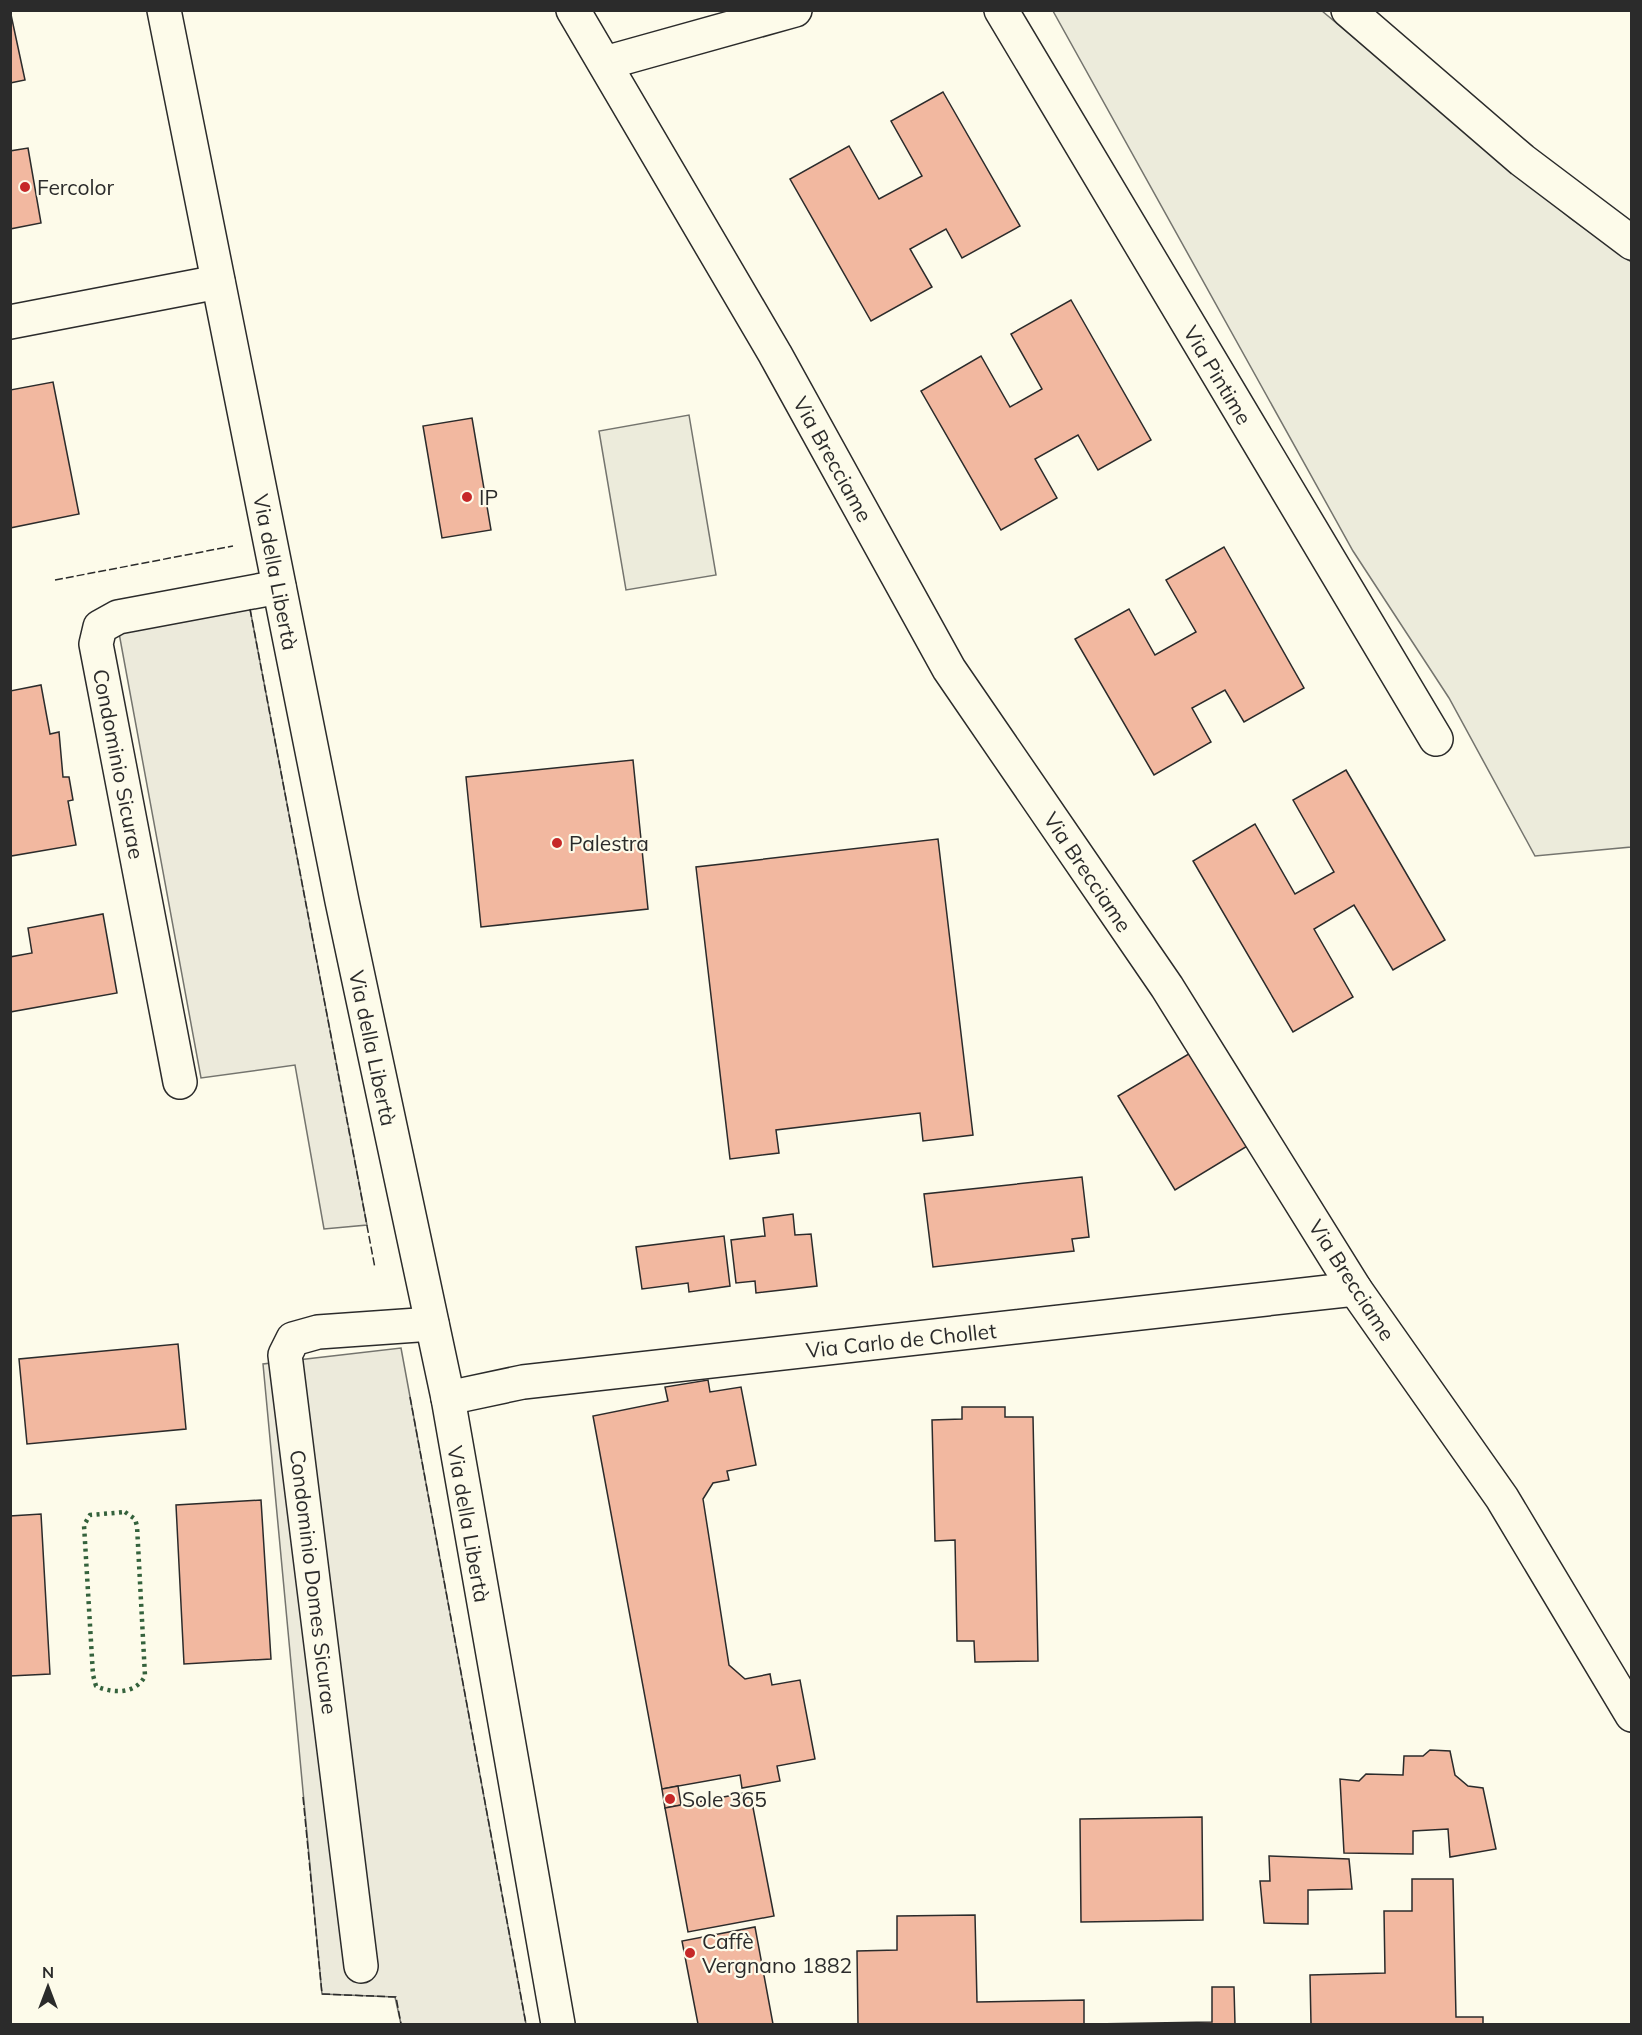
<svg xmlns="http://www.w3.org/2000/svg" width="1642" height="2035" font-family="Mulish,sans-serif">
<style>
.green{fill:#ecebdb;stroke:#74746e;stroke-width:1.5}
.parking{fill:#eceadb;stroke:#74746e;stroke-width:1.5}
.building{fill:#f2b8a0;stroke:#2b2b2b;stroke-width:1.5}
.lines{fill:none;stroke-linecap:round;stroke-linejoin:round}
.minor-casing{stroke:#2b2b2b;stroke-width:36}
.major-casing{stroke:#2b2b2b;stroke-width:36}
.minor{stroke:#fdfbea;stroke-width:33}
.major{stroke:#fdfbea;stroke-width:33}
.hedge{stroke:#34623c;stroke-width:4.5;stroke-dasharray:3 4.5;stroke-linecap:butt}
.fence{stroke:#2b2b2b;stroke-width:1.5;stroke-dasharray:8 3;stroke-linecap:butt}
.poi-dot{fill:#c62828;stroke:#fdfbea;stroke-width:2}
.labels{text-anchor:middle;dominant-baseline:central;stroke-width:4.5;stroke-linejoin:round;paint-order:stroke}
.poi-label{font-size:21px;fill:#2b2b2b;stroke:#fdfbea;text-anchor:start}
.street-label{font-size:21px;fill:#2b2b2b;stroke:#fdfbea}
</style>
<rect width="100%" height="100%" fill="#fdfbea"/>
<g class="green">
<polygon points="1053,11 1322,11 1570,218 1631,262 1631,847 1535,856 1449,698 1353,551"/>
<polygon points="689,415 716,575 626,590 599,431"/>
</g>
<g class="parking">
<polygon points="250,609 367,1225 324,1229 295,1065 201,1078 119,633"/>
<polygon points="401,1348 526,2024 401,2024 395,1997 322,1994 263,1364"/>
</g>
<g class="building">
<polygon points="10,10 25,80 10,83"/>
<polygon points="943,92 1020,226 962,258 946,229 910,249 932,287 871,321 790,179 849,146 879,199 922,176 891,121"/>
<polygon points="28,148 41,223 10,229 10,151"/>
<polygon points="1071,300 1151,440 1098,470 1078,435 1035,459 1057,498 1001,530 921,391 981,356 1010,407 1042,389 1011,334"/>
<polygon points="53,382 79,514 10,528 10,390"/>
<polygon points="472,418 491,530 442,538 423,426"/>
<polygon points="1224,547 1304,688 1244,722 1225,690 1192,708 1211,742 1154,775 1075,639 1129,609 1155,655 1196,632 1166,580"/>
<polygon points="41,685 50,734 59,732 63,777 69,777 73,800 68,801 76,845 11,856 10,691"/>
<polygon points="633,760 648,909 481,927 466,777"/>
<polygon points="1346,770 1445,940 1393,970 1354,905 1314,929 1353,997 1293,1032 1193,861 1255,824 1295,894 1334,872 1293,800"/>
<polygon points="938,839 973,1135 923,1141 920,1113 776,1130 779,1153 730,1159 696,867"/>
<polygon points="103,914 117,993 10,1012 10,957 32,953 28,928"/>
<polygon points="1192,1052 1249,1145 1175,1190 1118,1096"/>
<polygon points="1082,1177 1089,1237 1072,1239 1074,1251 933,1267 924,1194"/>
<polygon points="793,1214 795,1235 811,1234 817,1286 756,1293 755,1281 736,1283 731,1240 765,1236 763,1218"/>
<polygon points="724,1236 730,1286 689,1292 688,1283 642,1289 636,1247"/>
<polygon points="178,1344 186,1429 27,1444 19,1359"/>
<polygon points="708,1380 710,1392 741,1387 756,1465 727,1471 729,1480 713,1483 703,1499 729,1665 745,1679 770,1674 772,1685 800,1680 815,1759 777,1766 780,1781 742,1788 740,1775 662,1789 593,1416 668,1401 665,1387"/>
<polygon points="962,1407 1005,1407 1005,1417 1033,1417 1038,1661 975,1662 974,1641 957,1641 955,1540 935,1541 932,1420 962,1419"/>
<polygon points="261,1500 271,1659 184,1664 176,1505"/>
<polygon points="41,1514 50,1674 10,1676 10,1516"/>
<polygon points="1430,1750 1450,1751 1455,1775 1468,1786 1483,1788 1496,1849 1450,1857 1448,1829 1413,1831 1413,1854 1344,1853 1340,1779 1359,1781 1366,1774 1403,1775 1404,1756 1423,1756"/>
<polygon points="678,1786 681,1805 665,1808 662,1789"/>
<polygon points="750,1792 774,1916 688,1932 665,1808"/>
<polygon points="1202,1817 1203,1920 1081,1922 1080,1819"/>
<polygon points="1269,1856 1349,1859 1352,1889 1308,1890 1308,1924 1264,1923 1260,1881 1270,1881"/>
<polygon points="1412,1879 1453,1879 1456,2017 1483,2017 1483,2024 1311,2024 1310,1975 1385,1973 1384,1911 1412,1911"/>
<polygon points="975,1915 977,2002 1084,2000 1084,2024 858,2024 857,1951 897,1950 897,1916"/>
<polygon points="755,1927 773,2024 698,2024 682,1941"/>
<polygon points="1212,1987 1234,1987 1235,2024 1091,2024 1212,2022"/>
</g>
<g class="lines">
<g class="minor-casing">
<g id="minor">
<polyline points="573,10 775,354 949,669 1167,987 1355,1289 1502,1498 1632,1715"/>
<polyline points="1001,10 1436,739"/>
<polyline points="1348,10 1522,160 1632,243"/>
<polyline points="605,63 795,10"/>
<polyline points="10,322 218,282"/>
<polyline points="180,1082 96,644 100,627 118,617 279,587"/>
<polyline points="448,1398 523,1382 1355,1289"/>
<polyline points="361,1966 285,1355 293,1339 318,1332 432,1324"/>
</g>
</g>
<g class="major-casing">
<polyline id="major" points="164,10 342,901 448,1398 558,2024"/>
</g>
<use href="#minor" class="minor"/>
<use href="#major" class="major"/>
<path class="hedge" d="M125,1512L135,1519L137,1526L145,1676C136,1694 113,1694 96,1686L93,1675L84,1525L90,1515Z"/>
<g class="fence">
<polyline points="55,580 233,546"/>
<polyline points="250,609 375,1268"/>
<polyline points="410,1397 526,2024"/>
<polyline points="303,1797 322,1994 396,1997 401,2024"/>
</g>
</g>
<g class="poi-dot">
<circle cx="25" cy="187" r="6"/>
<circle cx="467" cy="497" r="6"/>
<circle cx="557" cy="843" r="6"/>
<circle cx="670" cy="1799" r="6"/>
<circle cx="690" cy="1953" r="6"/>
</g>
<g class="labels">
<g class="poi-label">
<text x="37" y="187">Fercolor</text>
<text x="479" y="497">IP</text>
<text x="569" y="843">Palestra</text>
<text x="682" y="1799">Sole 365</text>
<text x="702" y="1941">Caffè<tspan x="702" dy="24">Vergnano 1882</tspan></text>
</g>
<g class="street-label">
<text transform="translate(1218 375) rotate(59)">Via Pintime</text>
<text transform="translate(833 459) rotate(61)">Via Brecciame</text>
<text transform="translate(276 572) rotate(79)">Via della Libertà</text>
<text transform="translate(119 764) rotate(79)">Condominio Sicurae</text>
<text transform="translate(1088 872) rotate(56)">Via Brecciame</text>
<text transform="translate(373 1048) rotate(78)">Via della Libertà</text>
<text transform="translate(1352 1280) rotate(57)">Via Brecciame</text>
<text transform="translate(901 1340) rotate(-6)">Via Carlo de Chollet</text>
<text transform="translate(469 1524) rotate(80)">Via della Libertà</text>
<text transform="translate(314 1582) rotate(83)">Condominio Domes Sicurae</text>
</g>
</g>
<rect width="1642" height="2035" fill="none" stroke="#2b2b2b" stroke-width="24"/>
<g transform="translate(48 1987)" stroke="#fdfbea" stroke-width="4.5" paint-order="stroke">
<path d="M0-4.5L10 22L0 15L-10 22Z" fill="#2b2b2b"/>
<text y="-9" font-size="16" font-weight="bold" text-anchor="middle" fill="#2b2b2b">N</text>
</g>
</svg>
